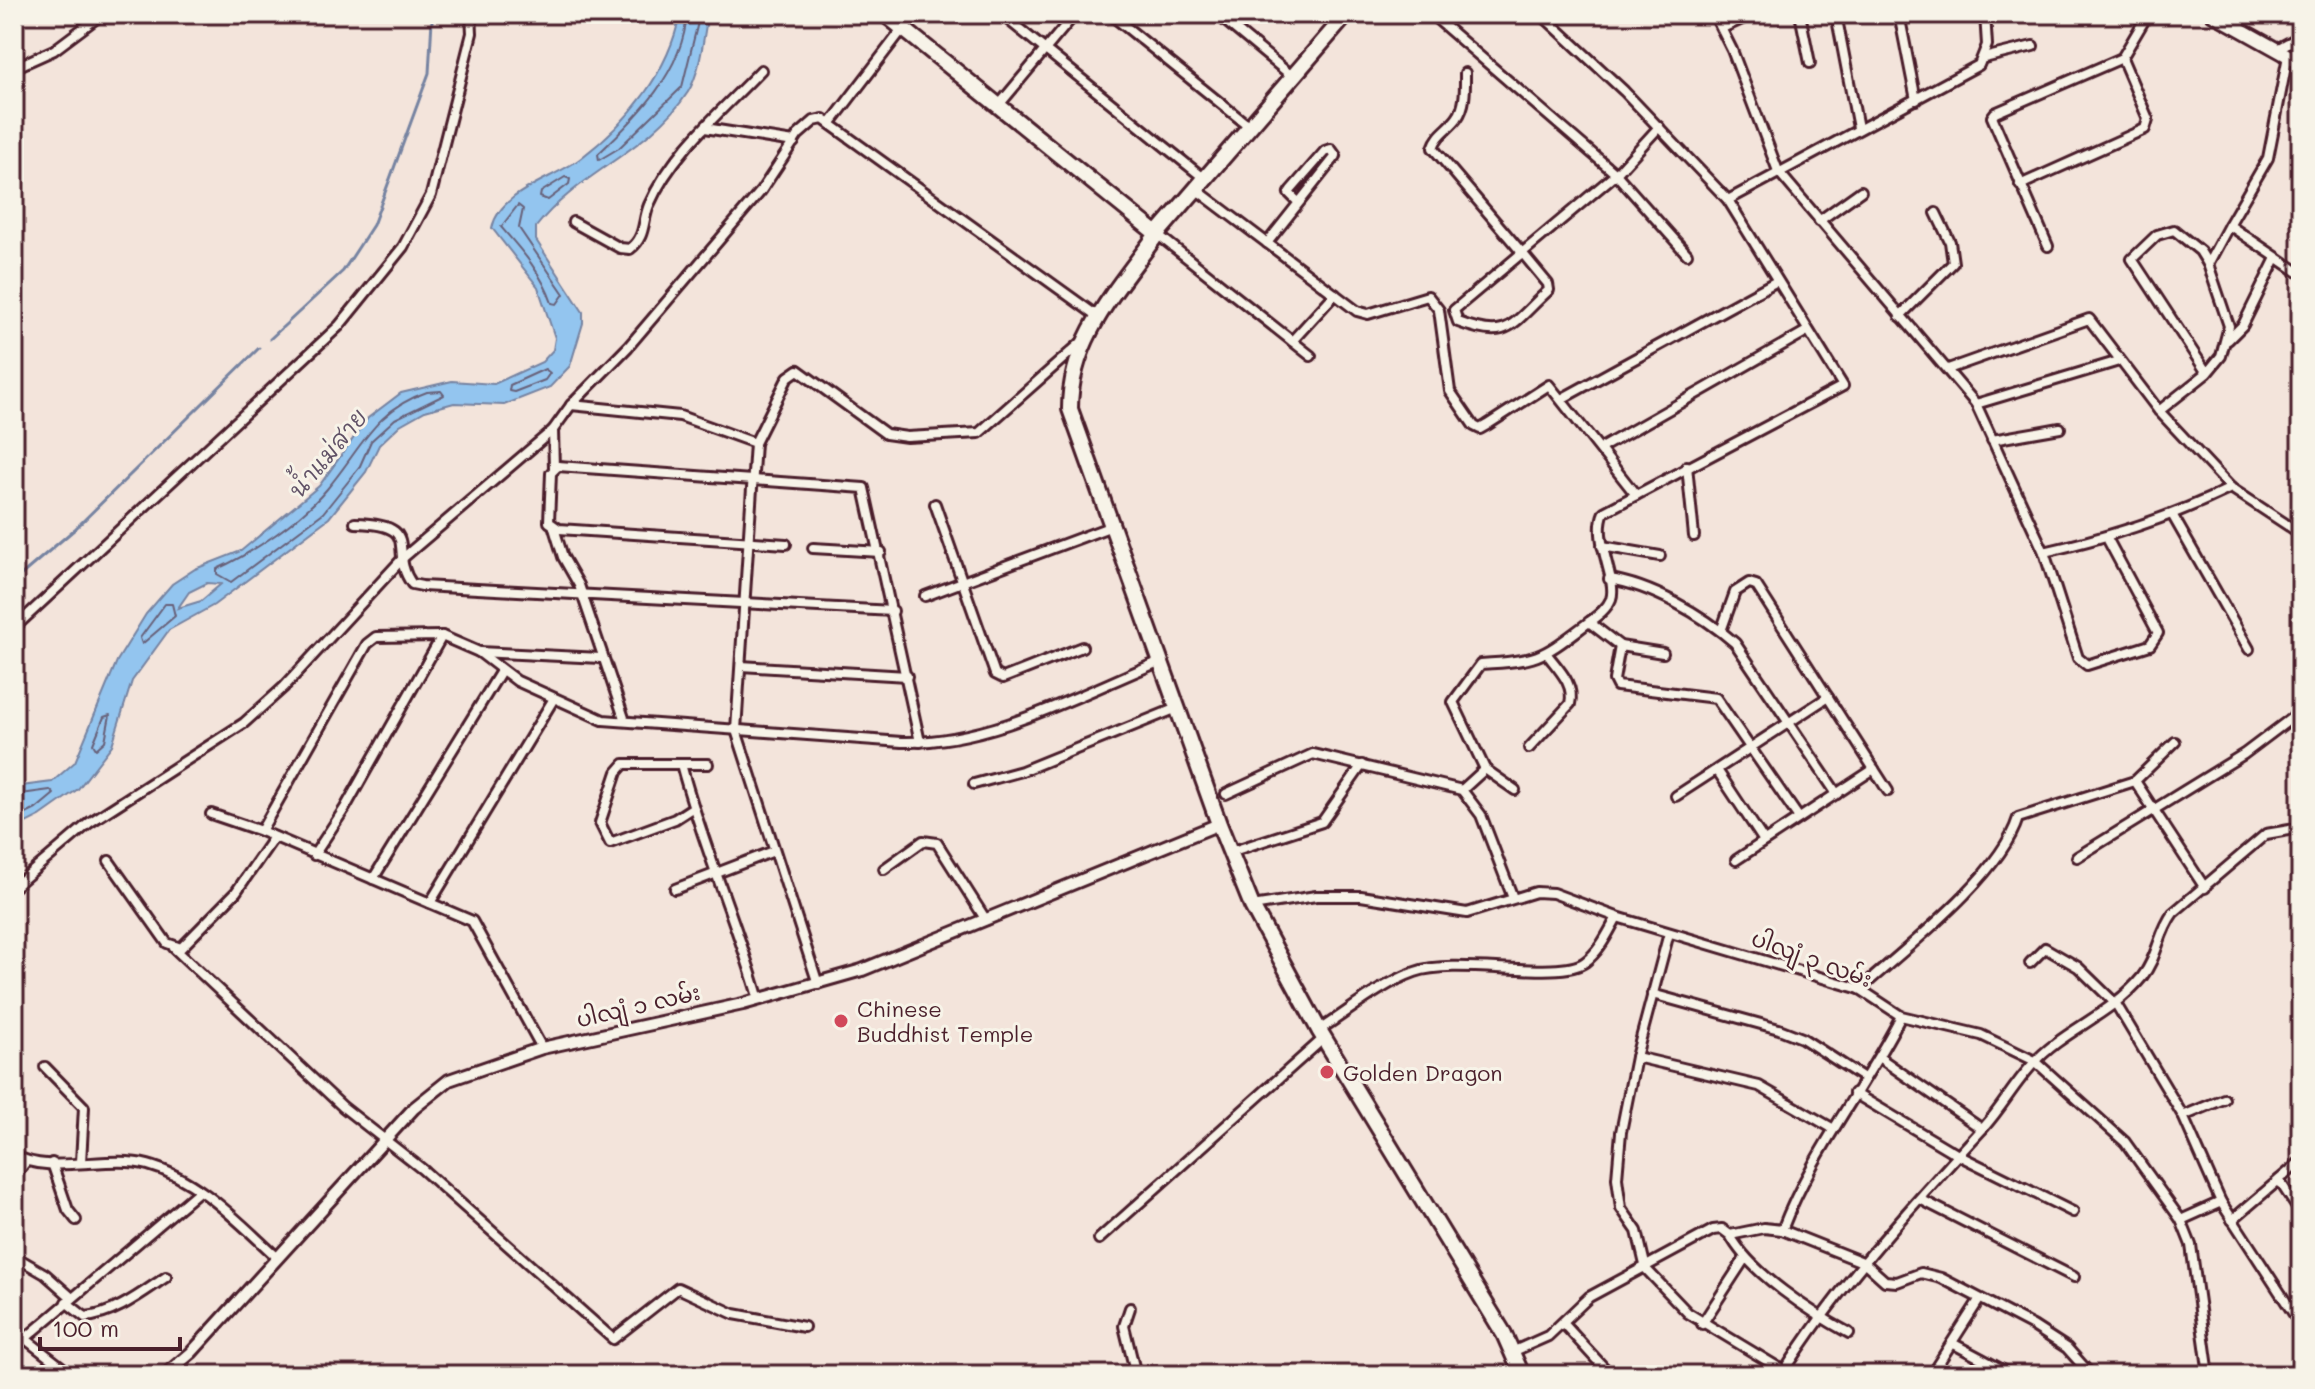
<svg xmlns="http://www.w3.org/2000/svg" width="2315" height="1389" font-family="Mali,'Noto Sans Myanmar','Playpen Sans Thai',sans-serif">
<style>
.water{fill:#93c5ef;stroke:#7683a1;stroke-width:2;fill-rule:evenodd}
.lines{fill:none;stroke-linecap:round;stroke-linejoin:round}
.shore{stroke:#676179;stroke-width:2}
.stream{stroke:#7683a1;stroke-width:3}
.minor-casing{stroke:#4a1f2b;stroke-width:14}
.tertiary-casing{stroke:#4a1f2b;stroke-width:16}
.secondary-casing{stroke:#4a1f2b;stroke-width:18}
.primary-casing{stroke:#4a1f2b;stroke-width:20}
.trunk-casing{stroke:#4a1f2b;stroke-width:20}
.minor{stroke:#f7f3e8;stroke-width:8}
.tertiary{stroke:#f7f3e8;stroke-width:10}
.secondary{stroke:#f7f3e8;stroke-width:12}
.primary{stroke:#f7f3e8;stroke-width:14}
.trunk{stroke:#f7f3e8;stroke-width:14}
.poi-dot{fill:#d1495b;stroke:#f7f3e8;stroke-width:3}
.labels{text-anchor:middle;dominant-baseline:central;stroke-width:6;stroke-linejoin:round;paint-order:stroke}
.street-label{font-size:22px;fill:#4a1f2b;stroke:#f7f3e8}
.poi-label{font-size:22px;fill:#4a1f2b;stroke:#f7f3e8;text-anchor:start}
.water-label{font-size:24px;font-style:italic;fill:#605166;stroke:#f7f3e8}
</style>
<rect width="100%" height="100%" fill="#f3e4db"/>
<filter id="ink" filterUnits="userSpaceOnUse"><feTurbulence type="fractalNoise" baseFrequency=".0125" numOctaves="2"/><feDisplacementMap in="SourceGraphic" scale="16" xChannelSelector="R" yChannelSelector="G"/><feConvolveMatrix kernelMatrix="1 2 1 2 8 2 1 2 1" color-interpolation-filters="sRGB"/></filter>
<g filter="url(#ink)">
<path class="water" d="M680,14H708C703,38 701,71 688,92C651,150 577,173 536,227V240L583,312V323L570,366L550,387L504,405L454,403L425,411L400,425L379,445L366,472L329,518L214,605L169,630L132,681L112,745L78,789L40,816L14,829V787L52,782L75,762L117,661L146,614L172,584L195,569L241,551L319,486L368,418L401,393L452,381L494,384L542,362L553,350L555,338L538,287L492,228C500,191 554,179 581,158C628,122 669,72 680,14ZM207,583L221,584L201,601L178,608L189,592Z"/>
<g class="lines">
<g class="shore">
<path d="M687,14C683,72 637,117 598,154L599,160L619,148L682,87L700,14"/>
<polygon points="565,177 570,179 569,184 548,200 540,197 541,192"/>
<path d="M518,205L523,209L519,228L564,294L557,304L552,303C541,272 522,251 501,227Z"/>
<polygon points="545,369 550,373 545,380 514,392 509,391 510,385"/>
<path d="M427,392L441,391L444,395L395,419L371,441L359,468L323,513L231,582L217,574V569C253,553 302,519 327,489C361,449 374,410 427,392Z"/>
<polygon points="165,604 172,604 175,616 142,644 140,638"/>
<polygon points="110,715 105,741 96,749 93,744 104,717"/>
<polyline points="14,795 50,790 54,794 36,809 14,820"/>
</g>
<g class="stream">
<polyline points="270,339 343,271 373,225 429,73 432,20 436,14"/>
<polyline points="14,581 75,529 259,348"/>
</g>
<g class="minor-casing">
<g id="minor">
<polyline points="1001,14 1205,179"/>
<polyline points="1110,14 1250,127"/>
<polyline points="1217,14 1293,77"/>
<polyline points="1431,14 1616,174 1687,254"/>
<path d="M1541,14L1624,91L1728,200L1843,386L1604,512C1592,539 1618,580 1611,599C1607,609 1597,616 1589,622L1620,646L1663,653"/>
<path d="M1714,14L1732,50L1778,171L1976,404L2044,552C2110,537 2170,518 2231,488"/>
<polyline points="1800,14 1810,63"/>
<polyline points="1836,14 1858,128"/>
<polyline points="1899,14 1916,100"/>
<polyline points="2239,26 2246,14"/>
<polyline points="1722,28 1753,14"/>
<polyline points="2277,49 2301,36"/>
<polyline points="2288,56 2268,158 2229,225 2301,274"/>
<polyline points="1984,58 2033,46"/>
<polyline points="14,68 54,50 102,14"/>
<path d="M1465,73C1465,88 1466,106 1457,118C1449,129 1437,134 1433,148L1524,255L1548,284L1549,290C1511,324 1510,342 1458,322L1454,310L1616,174L1659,127"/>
<polyline points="999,105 1075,14"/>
<polyline points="830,124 914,14"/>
<polyline points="705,128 794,142"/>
<polyline points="2020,185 2145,129 2148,119 2122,58"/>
<polyline points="1197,190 1357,311 1368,314 1428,296 1439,310 1450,391 1474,426 1480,429 1487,425 1549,385 1636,495"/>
<polyline points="1728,200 1979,65 1987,45 1985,14"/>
<polyline points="1819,221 1861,191"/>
<path d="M573,222L620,248L630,249C646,237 642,222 649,205C672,152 722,111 761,70"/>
<polyline points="1157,234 1311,356"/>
<polyline points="1267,243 1336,156 1331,149 1325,151 1291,190 1289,193 1297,201"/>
<polyline points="2048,246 1992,117 1995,113 2122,58 2148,14"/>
<polyline points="2208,264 2229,225"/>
<polyline points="1900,316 1953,263 1950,242 1936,213"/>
<polyline points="2228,340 2243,325 2276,258"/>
<polyline points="1292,341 1335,294"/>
<polyline points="1948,369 2089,319 2159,411 2231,488 2301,534"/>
<polyline points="1563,398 1777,281"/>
<polyline points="1976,404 2119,361"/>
<polyline points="571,405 680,416 755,443"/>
<polyline points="2159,411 2207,373 2221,356 2229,326 2208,264 2200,251 2174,230 2157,235 2132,259 2207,373"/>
<polyline points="1992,440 2060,428"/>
<polyline points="1601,448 1807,331"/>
<polyline points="1687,466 1694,536"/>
<polyline points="554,468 553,430 571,405 628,347 761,191 798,135 814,121 823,119 1097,316"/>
<polyline points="935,504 995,674 1003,678 1082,647"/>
<polyline points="2173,516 2249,649"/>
<path d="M355,523C425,525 387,550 412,584L422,586L893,611"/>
<polyline points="554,528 563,557 579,585 625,721"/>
<polyline points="786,544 559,529 549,522 551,473 558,466 864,488 920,742"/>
<polyline points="1602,546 1660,556"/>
<polyline points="813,548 881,552"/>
<polyline points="2044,552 2078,658 2087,665 2150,645 2158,633 2107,538"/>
<path d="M1609,579C1651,585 1703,615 1735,643L1837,794"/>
<polyline points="925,596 1112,526"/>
<polyline points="14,628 339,326 403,247 431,195 472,33 471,14"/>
<polyline points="1721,631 1735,592 1749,583 1756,585 1888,791"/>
<polyline points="1620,646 1614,680 1617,686 1716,698 1799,818"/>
<polyline points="479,652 601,658"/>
<polyline points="741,666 907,676"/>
<path d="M1529,748L1570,704C1575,684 1558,669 1547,654"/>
<path d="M681,764C702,844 736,920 759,1000"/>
<polyline points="1717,770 1764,841"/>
<polyline points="2135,781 2205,888"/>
<polyline points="974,784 1022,771 1177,708"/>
<polyline points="1462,790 1485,769"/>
<path d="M1515,790L1485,769L1453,702L1481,664C1541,661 1542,657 1589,622"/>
<polyline points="1226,794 1313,754 1462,790 1481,815 1513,898"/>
<polyline points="1676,796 1828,697"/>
<polyline points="692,808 675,819 610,843 600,823 617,772 624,764 708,764"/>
<polyline points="211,814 261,831 472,921 542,1048"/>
<path d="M261,831L367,644L376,637L442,636L479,652L517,681L603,720L902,742C991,744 1080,694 1161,661"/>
<polyline points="1230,852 1322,822 1362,765"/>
<polyline points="314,855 345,808 442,636"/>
<polyline points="2077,857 2244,754 2301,711"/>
<polyline points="1736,860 1874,769"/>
<polyline points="109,861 167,943 181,948 236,892 274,837"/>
<polyline points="884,869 923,841 937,843 986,920"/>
<polyline points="373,879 501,671"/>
<polyline points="14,887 89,823 244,723 284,687 404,557 553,430"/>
<polyline points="675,889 774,851"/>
<polyline points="430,903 553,700"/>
<polyline points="1252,906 1316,896 1361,896 1467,913 1536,892 1553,893 1617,917 1860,989 1901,1016 1981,1035 2035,1061 2125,1142 2181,1220 2191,1245 2209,1375"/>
<polyline points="1669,933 1636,1057 1621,1132 1617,1178 1621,1208 1637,1231 1646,1269 1688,1313 1791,1375"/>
<polyline points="174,948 343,1107 422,1169 613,1339 678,1288 734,1314 804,1327"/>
<polyline points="2030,963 2045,948 2078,967 2116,1004 2183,1116 2221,1202 2301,1325"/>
<polyline points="818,984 736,730 755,443 788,377 798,370 886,434 907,437 979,433 1083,341"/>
<path d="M1860,989C1906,948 2000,876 2018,818L2135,781L2175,742"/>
<polyline points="1652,994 1779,1029 1802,1038 1864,1078"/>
<path d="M1319,1030C1349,1011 1381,984 1415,972C1456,957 1559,981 1585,962C1600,951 1608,933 1617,917"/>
<polyline points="1636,1057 1759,1086 1832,1128"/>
<polyline points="1880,1058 1982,1129"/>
<polyline points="45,1067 84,1107 81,1162"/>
<polyline points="1854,1093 1958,1155 2073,1212"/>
<polyline points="2183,1116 2224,1099"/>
<path d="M14,1155C49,1176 108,1154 148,1165C200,1179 240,1224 278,1258"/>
<polyline points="52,1163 68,1210 76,1220"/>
<polyline points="14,1176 26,1162"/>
<polyline points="2279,1180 2301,1214"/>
<polyline points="1920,1199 2074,1277"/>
<polyline points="2181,1220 2221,1202"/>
<polyline points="2232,1220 2301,1161"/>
<path d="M1782,1230C1812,1152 1863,1090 1901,1016"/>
<path d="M1730,1235C1750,1273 1812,1313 1849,1333"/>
<polyline points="1099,1239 1324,1038"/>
<polyline points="14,1256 45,1274 71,1297"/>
<path d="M66,1302L85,1317C114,1315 142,1293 166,1277"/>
<polyline points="1130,1308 1124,1326 1136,1375"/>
<polyline points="1563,1323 1606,1370 1615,1375"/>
<polyline points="1702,1324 1745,1258"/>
<polyline points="14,1330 72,1375"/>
<polyline points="1952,1343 2012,1375"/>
<polyline points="14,1348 199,1191"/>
<polyline points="1512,1352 1548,1336 1589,1297 1713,1230 1722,1229 1730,1235 1764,1228 1782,1230 1865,1263 1885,1281 1897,1282 1921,1273 1941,1278 2033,1326 2067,1348 2091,1375"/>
<polyline points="1937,1367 1953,1375"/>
<path d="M1782,1375C1839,1284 1913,1205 1985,1126C2002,1107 2015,1083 2033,1064C2062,1031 2111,1015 2142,977C2158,957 2158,933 2173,913L2266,834L2301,828"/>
<polyline points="1931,1375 1979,1300"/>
</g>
</g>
<g class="tertiary-casing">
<polyline id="tertiary" points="165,1375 191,1353 414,1108 449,1080 542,1048 743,1004 862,970 1219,824"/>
</g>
<g class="secondary-casing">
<polyline id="secondary" points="2213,14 2301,63"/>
</g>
<g class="primary-casing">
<polyline id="primary" points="1157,234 1347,14"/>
</g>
<g class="trunk-casing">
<path id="trunk" d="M885,14L1157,234C1118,289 1070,338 1070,409L1219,824L1252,906L1319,1030L1504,1334L1522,1375"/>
</g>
<use href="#minor" class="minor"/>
<use href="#tertiary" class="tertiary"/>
<use href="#secondary" class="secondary"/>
<use href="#primary" class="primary"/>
<use href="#trunk" class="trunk"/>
</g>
</g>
<g class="poi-dot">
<circle cx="841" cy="1021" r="8"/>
<circle cx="1327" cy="1072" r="8"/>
</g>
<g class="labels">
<g class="street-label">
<text transform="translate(1812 958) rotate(20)">ပါလျံ ၃ လမ်း</text>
<text transform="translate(638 1005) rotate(-13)">ပါလျံ ၁ လမ်း</text>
</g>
<g class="poi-label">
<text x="857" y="1008">Chinese<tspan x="857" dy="25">Buddhist Temple</tspan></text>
<text x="1343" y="1072">Golden Dragon</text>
</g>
<g class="water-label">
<text transform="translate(327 453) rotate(-50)">น้ำแม่สาย</text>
</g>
</g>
<rect width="2315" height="1389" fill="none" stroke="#f7f3e8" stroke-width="48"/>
<rect x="24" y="24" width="2267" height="1341" fill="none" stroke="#4a1f2b" stroke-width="3" filter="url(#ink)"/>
<path d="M40 1337v12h140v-12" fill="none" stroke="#4a1f2b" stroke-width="4"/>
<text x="52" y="1337" font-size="24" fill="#4a1f2b" stroke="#f7f3e8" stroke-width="6" paint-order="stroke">100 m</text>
</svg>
